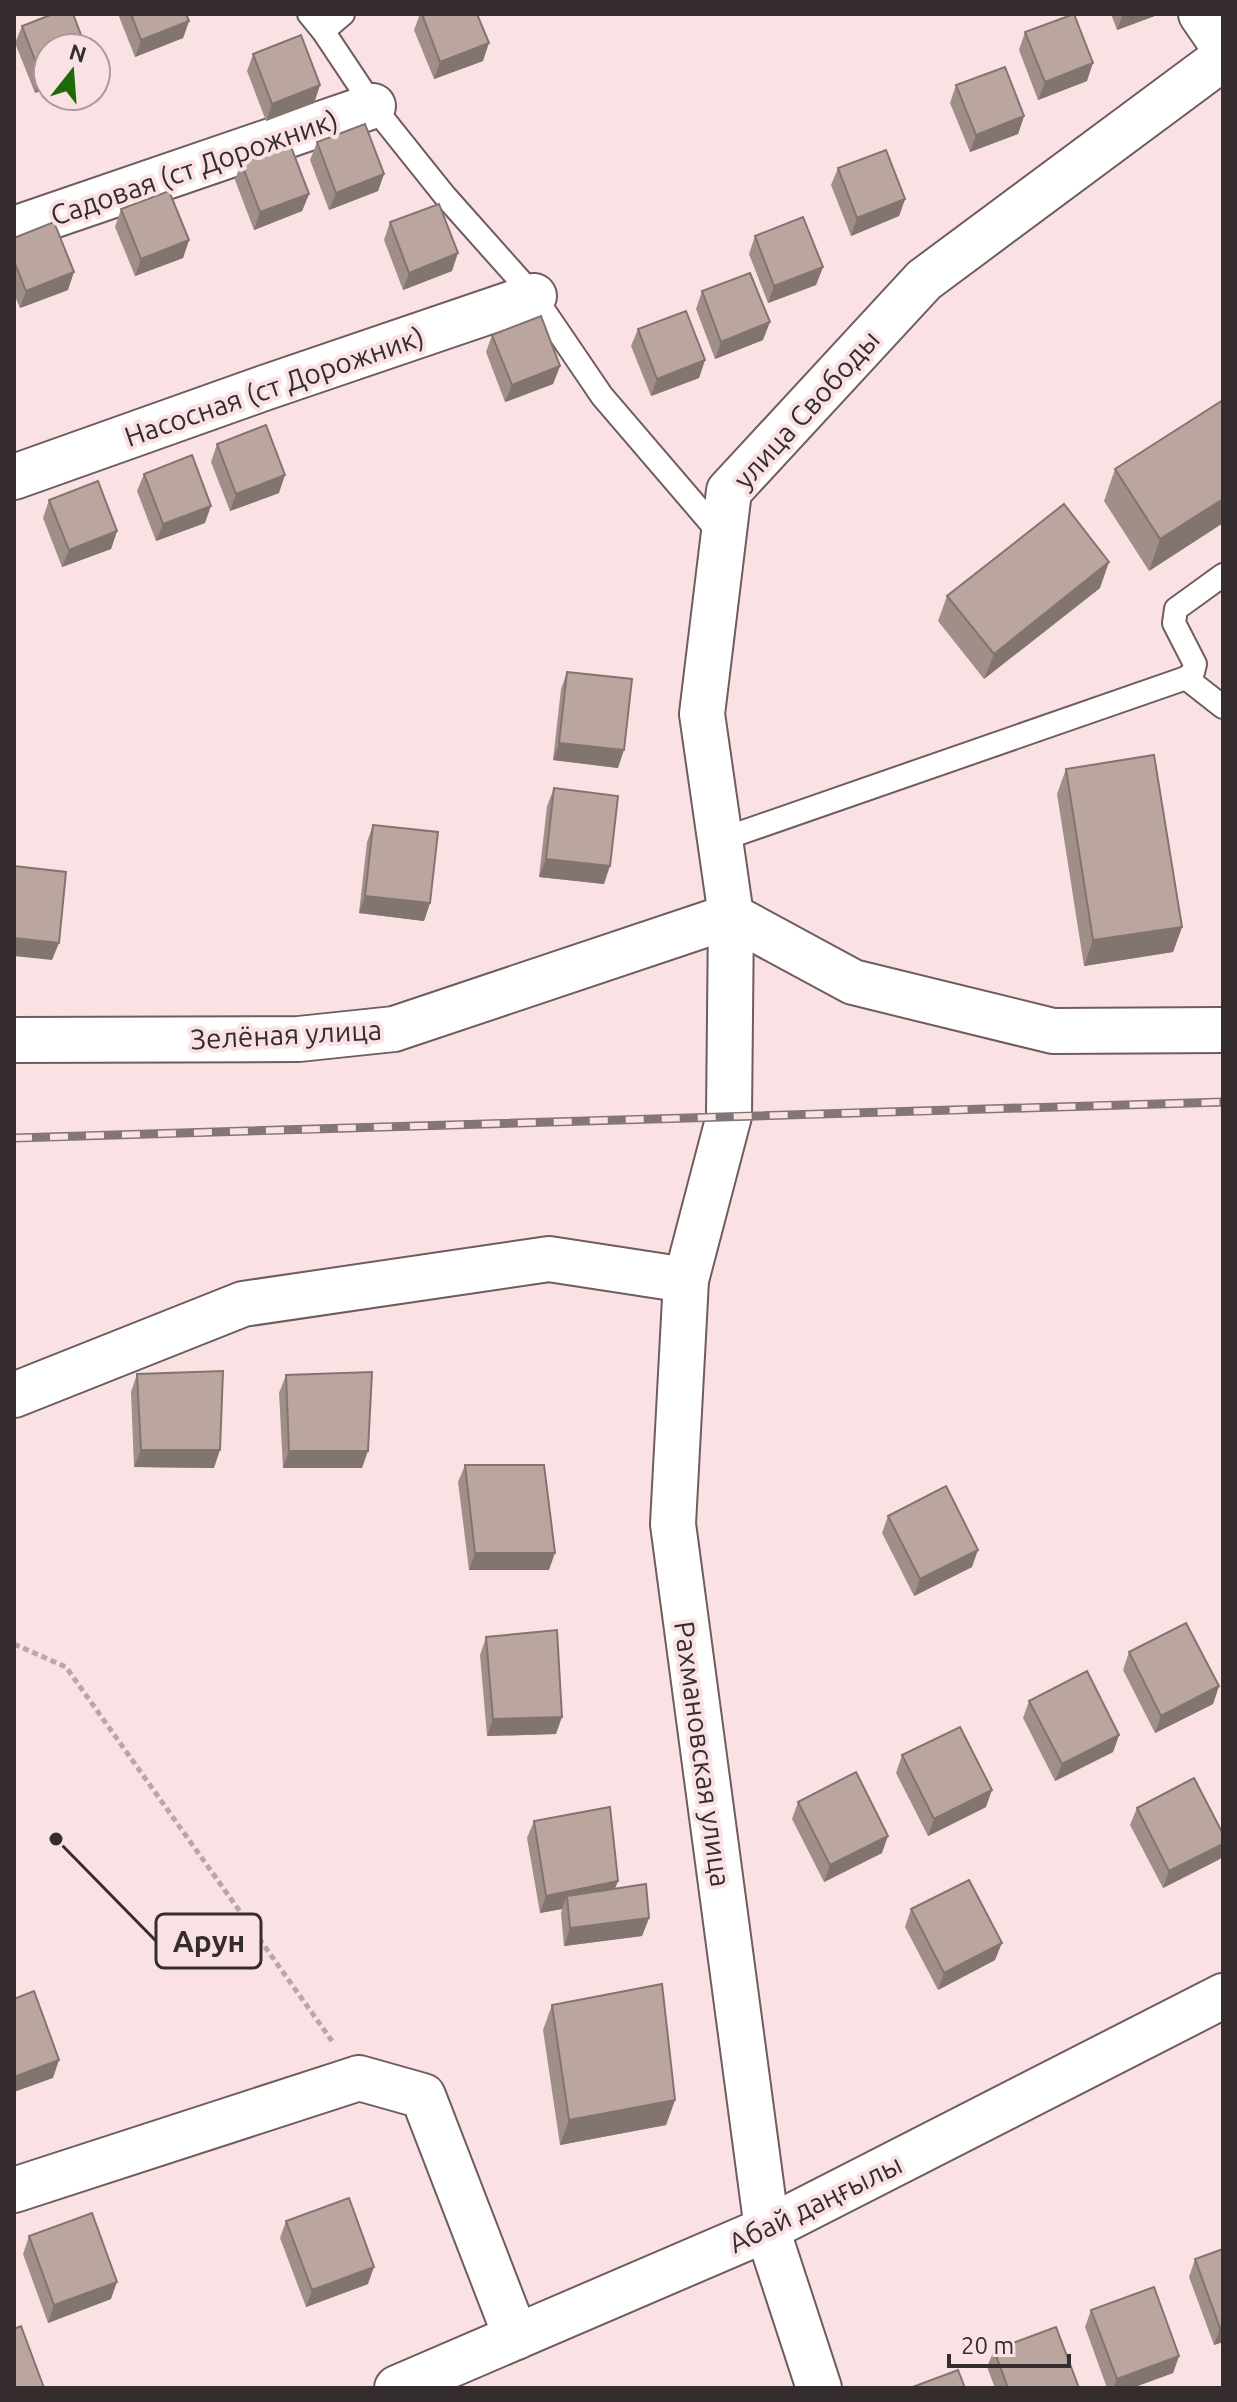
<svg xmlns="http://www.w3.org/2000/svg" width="1237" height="2402" font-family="Ubuntu,sans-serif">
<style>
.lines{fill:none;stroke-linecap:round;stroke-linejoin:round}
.lane-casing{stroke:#6f5c5d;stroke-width:26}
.street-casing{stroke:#6f5c5d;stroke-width:48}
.secondary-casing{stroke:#6f5c5d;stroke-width:48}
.path{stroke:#b9a6a8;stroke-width:5;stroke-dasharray:6 4;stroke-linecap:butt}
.lane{stroke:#fff;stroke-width:22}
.street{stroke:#fff;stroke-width:44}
.secondary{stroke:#fff;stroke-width:44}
.rail-casing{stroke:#847576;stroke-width:9}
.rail{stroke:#fae2e4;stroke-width:6;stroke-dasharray:18;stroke-linecap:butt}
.wall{fill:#a08f89}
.shaded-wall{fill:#82746f}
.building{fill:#baa69f;stroke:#82746f;stroke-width:2}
.labels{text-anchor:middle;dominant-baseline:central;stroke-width:8;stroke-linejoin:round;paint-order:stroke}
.street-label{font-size:28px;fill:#352d2d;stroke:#fae2e4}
.leader{fill:none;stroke:#352d2d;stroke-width:3}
.callout-dot{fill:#352d2d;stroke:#fae2e4;stroke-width:3}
.callout{fill:#fae2e4;stroke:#352d2d;stroke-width:3}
.callout-label{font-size:30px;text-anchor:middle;font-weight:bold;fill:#352d2d}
</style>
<rect width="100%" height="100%" fill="#fae2e4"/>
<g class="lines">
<g class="lane-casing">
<g id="lane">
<polyline points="309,14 323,31 373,106 445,196 534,296 602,396 722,536"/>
<polyline points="323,31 343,14"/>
<polyline points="1186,678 1223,707"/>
<polyline points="720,840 1186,678 1193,672 1195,664 1174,623 1176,609 1223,575"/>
</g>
</g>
<g class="street-casing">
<g id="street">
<polyline points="1201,14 1223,46"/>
<polyline points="14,229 373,106"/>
<polyline points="14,477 264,388 534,296"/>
<polyline points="14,1040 299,1039 394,1029 731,916"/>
<polyline points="14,1395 243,1304 549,1259 686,1280"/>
<polyline points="14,2190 359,2078 423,2096 516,2337"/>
<polyline points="767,2229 819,2388"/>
</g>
</g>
<g class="secondary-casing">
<g id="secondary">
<polyline points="731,916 853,982 1053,1031 1223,1030"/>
<polyline points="767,2229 673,1524 686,1280 729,1116 731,916 702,714 729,491 924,280 1223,58"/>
<polyline points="397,2388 767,2229 1223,1996"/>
</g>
</g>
<polyline class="path" points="14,1644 66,1667 332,2041"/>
<use href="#lane" class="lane"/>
<use href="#street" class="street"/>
<use href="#secondary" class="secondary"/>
<g class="rail-casing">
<polyline id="rail" points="14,1138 1223,1102"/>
</g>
<use href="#rail" class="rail"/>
</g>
<g class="wall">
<polygon points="118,14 186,14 189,21 183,38 135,57"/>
<polygon points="420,14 477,14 483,61 434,79 414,30"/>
<polygon points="1111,14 1160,14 1117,30"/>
<polygon points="22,26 48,48 48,88 35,93 15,43"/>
<polygon points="1025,32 1087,81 1038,100 1019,50"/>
<polygon points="253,54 320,85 314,103 266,121 247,71"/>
<polygon points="956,85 1024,116 1018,134 970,152 950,103"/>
<polygon points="317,142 384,174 378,191 329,210 310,160"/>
<polygon points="241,162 309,194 302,211 254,230 235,180"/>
<polygon points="838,168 905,199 899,216 851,236 831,185"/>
<polygon points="121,209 189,240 183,258 135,276 115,227"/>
<polygon points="390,222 452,271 403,290 384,240"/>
<polygon points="755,236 823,267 816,285 768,303 749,254"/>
<polygon points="14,238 68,290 20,308 14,294"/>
<polygon points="702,291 763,340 715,359 696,309"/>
<polygon points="638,329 705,360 699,378 651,396 631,346"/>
<polygon points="492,335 560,366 553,384 505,402 486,352"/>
<polygon points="1223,400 1223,523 1149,571 1104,501 1115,469"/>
<polygon points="217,444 279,493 230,511 211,462"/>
<polygon points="144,474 205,523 156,541 137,491"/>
<polygon points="49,500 117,531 111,549 62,567 43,518"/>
<polygon points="1100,588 984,679 938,621 947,596"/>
<polygon points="567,672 618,768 553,760 561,689"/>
<polygon points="1066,769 1182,927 1173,952 1084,966 1057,794"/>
<polygon points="554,788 604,884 539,877 547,806"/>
<polygon points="373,825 430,903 424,921 359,913 367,842"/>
<polygon points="137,1374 214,1468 134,1467 131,1392"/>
<polygon points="286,1375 362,1468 283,1468 279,1393"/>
<polygon points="465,1465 549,1570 469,1570 458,1482"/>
<polygon points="888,1516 972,1567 914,1596 882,1533"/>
<polygon points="486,1637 556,1734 487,1736 480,1655"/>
<polygon points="1129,1652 1219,1686 1213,1704 1155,1733 1123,1670"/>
<polygon points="1029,1701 1119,1735 1113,1752 1055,1781 1023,1718"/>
<polygon points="902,1755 986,1807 928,1836 896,1773"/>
<polygon points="798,1802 882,1853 824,1882 792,1819"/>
<polygon points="1137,1808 1223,1834 1223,1852 1220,1859 1163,1888 1130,1825"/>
<polygon points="534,1821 618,1881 615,1888 649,1918 642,1936 564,1946 561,1913 562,1909 540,1913 527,1838"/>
<polygon points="911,1909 995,1960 938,1990 905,1927"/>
<polygon points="552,2005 675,2100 666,2125 560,2145 543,2030"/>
<polygon points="286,2221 368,2284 306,2307 280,2238"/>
<polygon points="29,2236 111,2299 48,2323 23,2254"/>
<polygon points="1223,2249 1223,2342 1214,2345 1189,2277 1195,2259"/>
<polygon points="1091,2310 1179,2356 1173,2373 1132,2388 1107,2388 1085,2327"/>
<polygon points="994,2350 1079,2388 995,2388 987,2367"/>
</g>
<g class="shaded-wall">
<polygon points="1123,14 1160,14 1117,30"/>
<polygon points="189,21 183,38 135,57 141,40"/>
<polygon points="489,43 483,61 434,79 440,62"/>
<polygon points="1093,63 1087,81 1038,100 1045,82"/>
<polygon points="48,73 48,88 35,93 41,76"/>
<polygon points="320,85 314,103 266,121 272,104"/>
<polygon points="1024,116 1018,134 970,152 976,135"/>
<polygon points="384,174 378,191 329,210 336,193"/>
<polygon points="309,194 302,211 254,230 260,212"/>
<polygon points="905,199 899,216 851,236 857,218"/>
<polygon points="189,240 183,258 135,276 141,259"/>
<polygon points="458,253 452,271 403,290 409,273"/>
<polygon points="823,267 816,285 768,303 774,286"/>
<polygon points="74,272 68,290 20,308 26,291"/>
<polygon points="770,322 763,340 715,359 721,342"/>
<polygon points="705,360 699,378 651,396 657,379"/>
<polygon points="560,366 553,384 505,402 512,385"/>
<polygon points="285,475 279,493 230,511 236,494"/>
<polygon points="1223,499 1223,523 1149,571 1160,539"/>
<polygon points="211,506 205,523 156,541 163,524"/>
<polygon points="117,531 111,549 62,567 69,550"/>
<polygon points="1109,562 1100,588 984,679 994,654"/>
<polygon points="559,743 624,750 618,768 553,760"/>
<polygon points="546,859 610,866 604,884 539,877"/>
<polygon points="365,896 430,903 424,921 359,913"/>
<polygon points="1182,927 1173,952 1084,966 1093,940"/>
<polygon points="14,938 59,943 52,960 14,956"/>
<polygon points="141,1450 220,1450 214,1468 134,1467"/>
<polygon points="289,1451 368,1451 362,1468 283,1468"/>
<polygon points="978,1550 972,1567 914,1596 920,1579"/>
<polygon points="475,1553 555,1553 549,1570 469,1570"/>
<polygon points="1219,1686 1213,1704 1155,1733 1161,1716"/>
<polygon points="562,1717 556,1734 487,1736 493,1719"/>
<polygon points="1119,1735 1113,1752 1055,1781 1062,1764"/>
<polygon points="992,1790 986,1807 928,1836 934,1819"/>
<polygon points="888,1836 882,1853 824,1882 830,1865"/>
<polygon points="1223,1844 1223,1852 1220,1859 1163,1888 1169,1871"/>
<polygon points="618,1881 611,1898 567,1896 562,1909 540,1913 546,1896"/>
<polygon points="649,1918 642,1936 564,1946 570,1928"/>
<polygon points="1002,1943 995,1960 938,1990 944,1973"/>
<polygon points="59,2060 53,2078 14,2092 14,2077"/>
<polygon points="675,2100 666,2125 560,2145 569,2120"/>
<polygon points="374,2267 368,2284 306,2307 312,2290"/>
<polygon points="117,2282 111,2299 48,2323 54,2305"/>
<polygon points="1223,2327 1223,2342 1214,2345 1220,2328"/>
<polygon points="1179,2356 1173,2373 1132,2388 1113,2388 1117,2379"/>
</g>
<g class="building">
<polygon points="53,14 73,14 86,48 48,48 48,73 41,76 22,26"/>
<polygon points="131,14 186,14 189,21 141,40"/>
<polygon points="422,14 477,14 489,43 440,62"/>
<polygon points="1074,14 1093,63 1045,82 1025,32"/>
<polygon points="301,35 320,85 272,104 253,54"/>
<polygon points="1005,67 1024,116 976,135 956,85"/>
<polygon points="365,124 384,174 336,193 317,142"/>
<polygon points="290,144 309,194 260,212 241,162"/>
<polygon points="886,150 905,199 857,218 838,168"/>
<polygon points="169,191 189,240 141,259 121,209"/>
<polygon points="439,204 458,253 409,273 390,222"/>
<polygon points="803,217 823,267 774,286 755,236"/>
<polygon points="54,222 74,272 26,291 14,261 14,238"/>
<polygon points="750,273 770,322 721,342 702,291"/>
<polygon points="686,311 705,360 657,379 638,329"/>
<polygon points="541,316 560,366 512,385 492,335"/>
<polygon points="1223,400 1223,499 1160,539 1115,469"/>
<polygon points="266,425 285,475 236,494 217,444"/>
<polygon points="192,455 211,506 163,524 144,474"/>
<polygon points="98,481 117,531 69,550 49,500"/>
<polygon points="1064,504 1109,562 994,654 947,596"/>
<polygon points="567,672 632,679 624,750 559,743"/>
<polygon points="1154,755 1182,927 1093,940 1066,769"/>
<polygon points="554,788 618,796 610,866 546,859"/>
<polygon points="373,825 438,832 430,903 365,896"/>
<polygon points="14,866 66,872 59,943 14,938"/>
<polygon points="223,1371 220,1450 141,1450 137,1374"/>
<polygon points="372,1372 368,1451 289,1451 286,1375"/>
<polygon points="465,1465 544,1465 555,1553 475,1553"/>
<polygon points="946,1486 978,1550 920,1579 888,1516"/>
<polygon points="1186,1623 1219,1686 1161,1716 1129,1652"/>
<polygon points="557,1630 562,1717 493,1719 486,1637"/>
<polygon points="1087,1671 1119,1735 1062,1764 1029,1701"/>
<polygon points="960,1727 992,1790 934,1819 902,1755"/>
<polygon points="856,1772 888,1836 830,1865 798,1802"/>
<polygon points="1194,1778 1223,1834 1223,1844 1169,1871 1137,1808"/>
<polygon points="610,1807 618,1881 546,1896 534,1821"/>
<polygon points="969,1880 1002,1943 944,1973 911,1909"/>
<polygon points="646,1884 649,1918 570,1928 567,1896"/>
<polygon points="662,1984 675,2100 569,2120 552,2005"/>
<polygon points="34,1991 59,2060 14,2077 14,1999"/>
<polygon points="349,2198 374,2267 312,2290 286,2221"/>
<polygon points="92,2213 117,2282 54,2305 29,2236"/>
<polygon points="1223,2249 1223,2327 1220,2328 1195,2259"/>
<polygon points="1154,2287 1179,2356 1117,2379 1091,2310"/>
<polygon points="21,2326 44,2388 14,2388 14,2329"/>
<polygon points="1056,2327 1079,2388 1008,2388 994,2350"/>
<polygon points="958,2370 965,2388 910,2388"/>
</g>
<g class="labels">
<g class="street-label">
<text transform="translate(194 167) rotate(-19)">Садовая (ст Дорожник)</text>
<text transform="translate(274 386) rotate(-19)">Насосная (ст Дорожник)</text>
<text transform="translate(806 409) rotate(-48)">улица Свободы</text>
<text transform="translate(286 1034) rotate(-3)">Зелёная улица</text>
<text transform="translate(703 1754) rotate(82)">Рахмановская улица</text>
<text transform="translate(815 2203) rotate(-26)">Абай даңғылы</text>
</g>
</g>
<path class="leader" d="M56 1839L156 1941"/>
<circle class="callout-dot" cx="56" cy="1839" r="8"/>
<rect class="callout" x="156" y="1914" width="105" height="54" rx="8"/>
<g class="callout-label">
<text x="209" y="1952">Арун</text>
</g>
<rect width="1237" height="2402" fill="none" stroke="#352d2d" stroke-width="32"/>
<g transform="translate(72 72) rotate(17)"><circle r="38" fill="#fae2e4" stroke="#ab9a9b" stroke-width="2"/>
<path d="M0-6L14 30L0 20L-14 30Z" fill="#1e6a09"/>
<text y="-12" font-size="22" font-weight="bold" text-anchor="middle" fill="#352d2d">N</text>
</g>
<path d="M949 2354v12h120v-12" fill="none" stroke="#352d2d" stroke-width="4"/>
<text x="961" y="2354" font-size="24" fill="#352d2d" stroke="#fae2e4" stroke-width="6" paint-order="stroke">20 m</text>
</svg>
